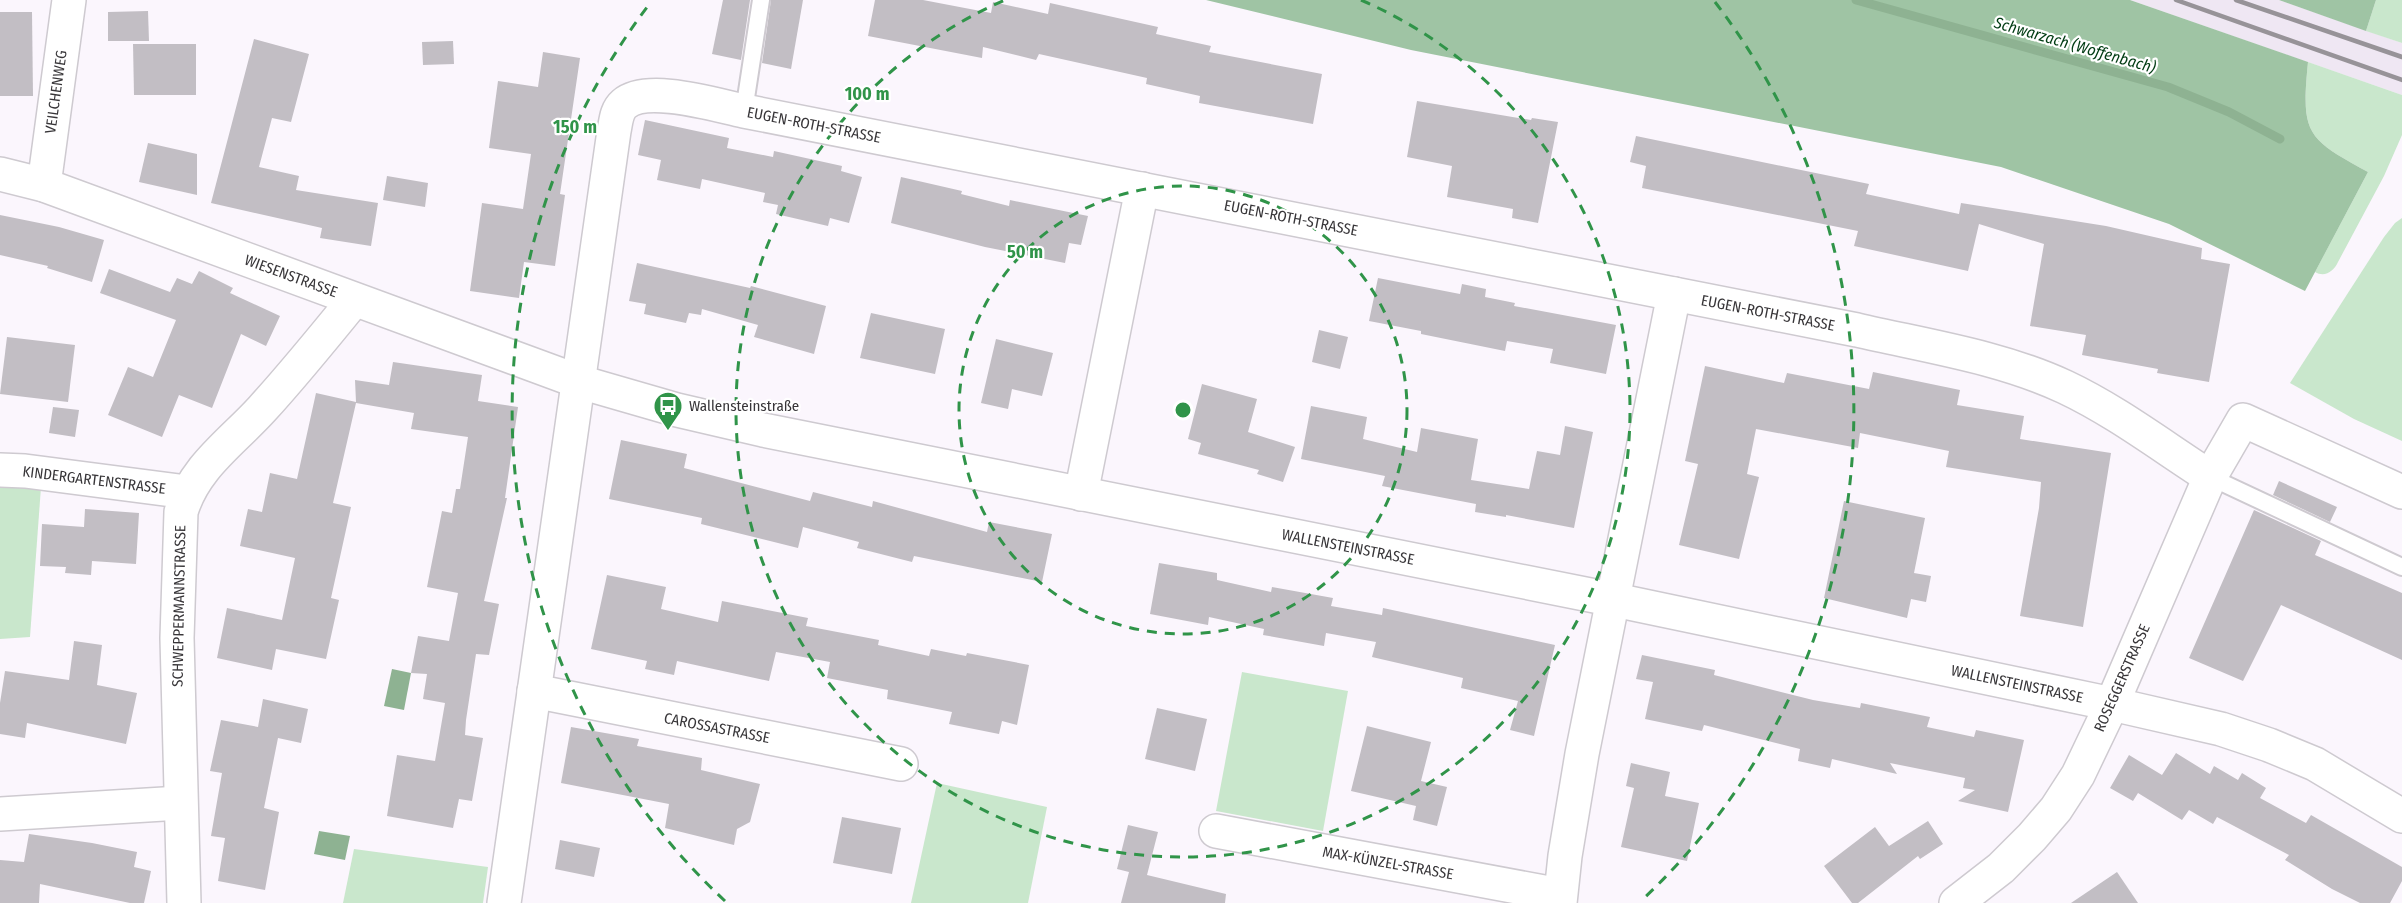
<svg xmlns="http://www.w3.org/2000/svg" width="2402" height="903" font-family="'Fira Sans Condensed',sans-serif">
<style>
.built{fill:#efe7f3}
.green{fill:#c9e7cc}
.forest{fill:#9fc4a4}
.water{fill:#8eb292}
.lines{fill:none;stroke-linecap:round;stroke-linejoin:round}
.stream{stroke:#8eb292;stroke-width:9}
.building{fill:#c2bec4}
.service-casing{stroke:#cecad0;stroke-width:20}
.minor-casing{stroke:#cecad0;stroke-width:36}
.service{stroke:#fff;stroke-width:16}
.minor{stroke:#fff;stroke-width:33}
.rail{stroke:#979398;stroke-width:4.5}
.ring{fill:none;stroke:#309449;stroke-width:3;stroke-dasharray:10 8}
.labels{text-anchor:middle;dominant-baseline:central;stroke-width:4.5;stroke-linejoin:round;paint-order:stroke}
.street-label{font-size:15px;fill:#383639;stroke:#fff}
.poi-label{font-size:15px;fill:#383639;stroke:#fff;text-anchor:start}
.water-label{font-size:16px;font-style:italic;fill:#003c13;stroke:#fff}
.centre{fill:#309449;stroke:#fff;stroke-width:3}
.ring-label{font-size:18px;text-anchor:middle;font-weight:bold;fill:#309449;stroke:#fff;stroke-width:4.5;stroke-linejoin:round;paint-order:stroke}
</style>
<rect width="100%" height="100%" fill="#fbf6fd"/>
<polygon class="built" points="2130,0 2279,0 2402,43 2402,95"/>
<g class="green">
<polygon points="2376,0 2402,0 2402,43 2366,31"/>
<path d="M2308,62L2402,95V135L2384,176L2338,262C2334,271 2325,278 2315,272L2368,172C2306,138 2301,134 2308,62Z"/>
<polygon points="2402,218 2402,441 2354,419 2290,383 2384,237 2395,223"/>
<polygon points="0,484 41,487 30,637 0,639"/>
<polygon points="1242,672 1348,691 1323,831 1216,811"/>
<polygon points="937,783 1047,807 1028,903 911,903"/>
<polygon points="354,849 488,867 483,903 343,903"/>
</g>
<g class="forest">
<path d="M1206,0H2130L2308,62C2301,134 2306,138 2368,172L2305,291L2169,224L2001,167L1411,50Z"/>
<polygon points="2279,0 2376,0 2366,31"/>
</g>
<g class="water">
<polygon points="392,669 411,673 404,710 384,706"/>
<polygon points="319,831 350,836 345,860 314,854"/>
</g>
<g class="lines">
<polyline class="stream" points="1856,0 2168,87 2229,112 2280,139"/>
</g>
<g class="building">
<polygon points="723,0 750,0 741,60 712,54"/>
<polygon points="771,0 803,0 791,69 762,63"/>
<polygon points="875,0 923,0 991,13 993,2 1048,14 1050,3 1158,27 1156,34 1211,46 1209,52 1322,74 1313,124 1199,103 1200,96 1146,84 1147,78 1039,54 1036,60 983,47 982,58 868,36"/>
<polygon points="148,11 149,41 108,41 108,12"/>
<polygon points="0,12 32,12 33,96 0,96"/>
<polygon points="254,39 309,54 291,122 272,118 259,167 299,176 296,190 378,203 371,246 320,238 322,228 211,203"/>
<polygon points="453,41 454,64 423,65 422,42"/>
<polygon points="133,44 196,44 196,95 134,95"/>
<polygon points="543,52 580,58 560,194 565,195 555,266 524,262 519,298 470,291 482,203 523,209 531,154 489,148 498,81 538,87"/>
<polygon points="1417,101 1531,120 1532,118 1558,122 1538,223 1512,218 1513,209 1447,197 1452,166 1407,157"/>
<polygon points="645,120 729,138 727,148 773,157 774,151 842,166 841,171 862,177 849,223 830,218 828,226 776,214 778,205 763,202 765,193 702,179 700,189 657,180 661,160 638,155"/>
<polygon points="1636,136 1869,184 1866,194 1959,214 1961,203 2106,226 2202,248 2201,259 2230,264 2209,382 2157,373 2158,369 2082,355 2086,335 2030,326 2044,244 1979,224 1968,271 1854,246 1858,231 1642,188 1646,166 1630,162"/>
<polygon points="148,143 197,154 197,195 139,182"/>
<polygon points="387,176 428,183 425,207 383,200"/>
<polygon points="901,177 962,191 961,194 1009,206 1010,200 1088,216 1081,245 1069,243 1065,263 985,247 891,223"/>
<polygon points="0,215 59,227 104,240 92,282 47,268 48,266 0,255"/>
<polygon points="637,263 750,288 751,286 826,306 814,354 754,337 758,325 702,309 701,315 689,313 686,323 644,314 646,304 629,301"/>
<polygon points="109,269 170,292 177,278 192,284 199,271 233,288 230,293 280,316 266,346 241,334 212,408 179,395 162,437 108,415 128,367 153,377 176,320 100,293"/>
<polygon points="1378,278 1460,294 1462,284 1486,289 1485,297 1515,303 1514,306 1616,325 1606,374 1550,363 1553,349 1507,341 1505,351 1421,334 1421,331 1369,321"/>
<polygon points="871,313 945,329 935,374 860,358"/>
<polygon points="1319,330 1348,337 1340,369 1312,362"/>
<polygon points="7,337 75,345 68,402 0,394"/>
<polygon points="996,339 1053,353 1042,396 1012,389 1008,409 981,403"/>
<polygon points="393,362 482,375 478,401 518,407 505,498 507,498 484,601 499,604 489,655 476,654 466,720 465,735 483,738 472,801 459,799 453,828 387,816 397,755 435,761 445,703 423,699 427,674 411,673 418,636 449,641 458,593 427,587 442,511 452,513 456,489 460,489 468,437 411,429 414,413 356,403 333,503 351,507 331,598 339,600 326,659 276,649 272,670 217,658 227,608 282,620 295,558 240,546 248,509 262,512 270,473 297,479 316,393 356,402 355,380 389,385"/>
<polygon points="1705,366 1784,383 1787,373 1869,389 1873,372 1960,390 1957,405 2024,416 2020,439 2111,453 2083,627 2020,616 2039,508 2041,482 1946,467 1949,451 1860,433 1858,448 1756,429 1747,474 1759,477 1739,559 1679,545 1698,464 1685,461"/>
<polygon points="1202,384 1257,399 1248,432 1295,447 1283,482 1257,474 1259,470 1198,454 1201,443 1188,439"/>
<polygon points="1311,406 1367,417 1363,439 1417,452 1421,428 1478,439 1471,480 1529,489 1537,451 1560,455 1565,426 1593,432 1574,528 1506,515 1506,517 1475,512 1476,504 1382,486 1385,476 1301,459"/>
<polygon points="53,407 79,410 75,437 49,433"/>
<polygon points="621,440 687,454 684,468 810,501 813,492 872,507 873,501 987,532 989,522 1052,534 1042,582 914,556 912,562 857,548 859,542 803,527 798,548 701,524 702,518 609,499"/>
<polygon points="2279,481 2337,507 2330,522 2273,495"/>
<polygon points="1844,501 1925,518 1914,573 1931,576 1926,602 1911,599 1907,618 1824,598"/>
<polygon points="85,509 139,513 136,564 92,561 91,575 65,573 66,567 40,566 42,524 84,527"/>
<polygon points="2254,510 2321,541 2315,555 2402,593 2402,660 2281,605 2243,681 2189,658"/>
<polygon points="1159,563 1217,573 1217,580 1271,592 1272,587 1333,598 1331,606 1382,615 1383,608 1555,645 1534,736 1510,730 1518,701 1461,688 1463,678 1372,657 1376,642 1326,633 1324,646 1263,635 1264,629 1209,617 1208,625 1150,614"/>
<polygon points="607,575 666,587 661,609 718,622 722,601 808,618 806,626 879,640 878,645 929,656 931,649 966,656 967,653 1029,665 1017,725 1002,721 999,734 949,724 952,712 887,699 888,690 827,678 830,662 776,652 769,681 677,661 674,675 645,669 647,661 591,649"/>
<polygon points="74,641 102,645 97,685 137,693 126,744 27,723 25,738 0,734 0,703 5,671 69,680"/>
<polygon points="1642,655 1715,670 1714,675 1813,700 1860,708 1861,703 1930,717 1927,727 1974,737 1976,730 2024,740 2008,812 1958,801 1975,790 1963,788 1965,778 1890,763 1897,774 1832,759 1830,768 1798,761 1800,749 1704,725 1702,731 1645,719 1653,682 1636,679"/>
<polygon points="263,699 308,709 301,743 278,738 264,808 279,812 265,890 218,881 225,838 211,836 222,773 210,771 221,720 258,727"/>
<polygon points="1157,708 1207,719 1195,771 1145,759"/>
<polygon points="1367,726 1431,742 1421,781 1447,787 1437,826 1413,820 1416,806 1351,791"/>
<polygon points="571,727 639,739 637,746 702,758 701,770 760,784 750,822 737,829 734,845 665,828 669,804 561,783"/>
<polygon points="2176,753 2210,774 2214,766 2238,780 2242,773 2266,788 2260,798 2306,823 2311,815 2402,867 2402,881 2390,903 2360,903 2332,889 2285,860 2289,855 2217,817 2213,824 2189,810 2182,820 2138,793 2133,801 2110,788 2129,755 2162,775"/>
<polygon points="1631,763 1670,772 1665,796 1699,803 1687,861 1621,847 1634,788 1626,786"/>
<polygon points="842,817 901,828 892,874 833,863"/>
<polygon points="1928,821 1943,844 1920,859 1918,856 1858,903 1852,903 1824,866 1875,827 1889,846"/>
<polygon points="1128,825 1158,832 1147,875 1226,894 1225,903 1121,903 1129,872 1117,869"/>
<polygon points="29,834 92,843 137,852 134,867 151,871 144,903 130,903 40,884 39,903 0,903 0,860 24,862"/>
<polygon points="560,840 600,848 594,877 555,869"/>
<polygon points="2117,872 2138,903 2071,903"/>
</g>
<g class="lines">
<g class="service-casing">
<g id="service">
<polyline points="744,111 761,0"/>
<polyline points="2210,477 2402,567"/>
</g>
</g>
<g class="minor-casing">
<g id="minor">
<polyline points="0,174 44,185 580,382 677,410 763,430 1615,600 2112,704 2221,729 2269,745 2315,764 2402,816"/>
<polyline points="44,185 69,0"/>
<polyline points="0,470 25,471 187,492"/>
<polyline points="1081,494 1142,189"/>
<polyline points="534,691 901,764"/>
<polyline points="0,814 180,803"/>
<polyline points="1216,831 1560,895"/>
<path d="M184,903L177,638L181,512C194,467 232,442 262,409C294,374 324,337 354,300"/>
<path d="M504,903C540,645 579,388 614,131C616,122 616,111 624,104C647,84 715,105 744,111L1857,330C1926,346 2001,357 2065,387C2116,411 2163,447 2210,477"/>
<polyline points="1560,903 1565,856 1582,754 1674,294"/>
<polyline points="1956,903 2001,868 2032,837 2056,809 2078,775 2112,704 2210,477 2243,420 2402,492"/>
</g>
</g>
<use href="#service" class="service"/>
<use href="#minor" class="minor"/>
<g class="rail">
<polyline points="2176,0 2402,80"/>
<polyline points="2236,0 2402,57"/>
</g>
</g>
<g class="ring">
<circle cx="1183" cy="410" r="224"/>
<path d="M1361 0A447 447 0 1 1 1005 0"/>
<path d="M725 901A671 671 0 0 1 651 2M1715 2A671 671 0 0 1 1641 901"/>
</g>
<defs>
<g id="bus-pin" transform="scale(1.5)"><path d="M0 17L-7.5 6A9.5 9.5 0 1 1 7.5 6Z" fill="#309449" stroke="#fff"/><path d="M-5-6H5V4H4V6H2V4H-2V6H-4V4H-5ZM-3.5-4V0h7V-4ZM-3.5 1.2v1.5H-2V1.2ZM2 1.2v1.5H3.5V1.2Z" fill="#fff"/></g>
</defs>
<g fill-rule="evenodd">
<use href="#bus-pin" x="668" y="406"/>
</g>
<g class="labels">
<g class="street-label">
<text transform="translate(56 92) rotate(-82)">VEILCHENWEG</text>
<text transform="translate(814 125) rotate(11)">EUGEN-ROTH-STRASSE</text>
<text transform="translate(1291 218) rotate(11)">EUGEN-ROTH-STRASSE</text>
<text transform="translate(291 276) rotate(20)">WIESENSTRASSE</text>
<text transform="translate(1768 313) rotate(11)">EUGEN-ROTH-STRASSE</text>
<text transform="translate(94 480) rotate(7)">KINDERGARTENSTRASSE</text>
<text transform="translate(1348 547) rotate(11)">WALLENSTEINSTRASSE</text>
<text transform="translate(179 606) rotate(-89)">SCHWEPPERMANNSTRASSE</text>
<text transform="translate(2122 678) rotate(-66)">ROSEGGERSTRASSE</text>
<text transform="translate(2017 684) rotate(12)">WALLENSTEINSTRASSE</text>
<text transform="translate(717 728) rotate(11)">CAROSSASTRASSE</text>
<text transform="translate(1388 863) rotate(10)">MAX-KÜNZEL-STRASSE</text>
</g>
<g class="poi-label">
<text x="689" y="406">Wallensteinstraße</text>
</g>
<g class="water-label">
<text transform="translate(2075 45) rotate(16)">Schwarzach (Woffenbach)</text>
</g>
</g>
<circle cx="1183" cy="410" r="9" class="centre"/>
<g class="ring-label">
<text x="867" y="100">100 m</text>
<text x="575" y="133">150 m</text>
<text x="1025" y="258">50 m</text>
</g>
</svg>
